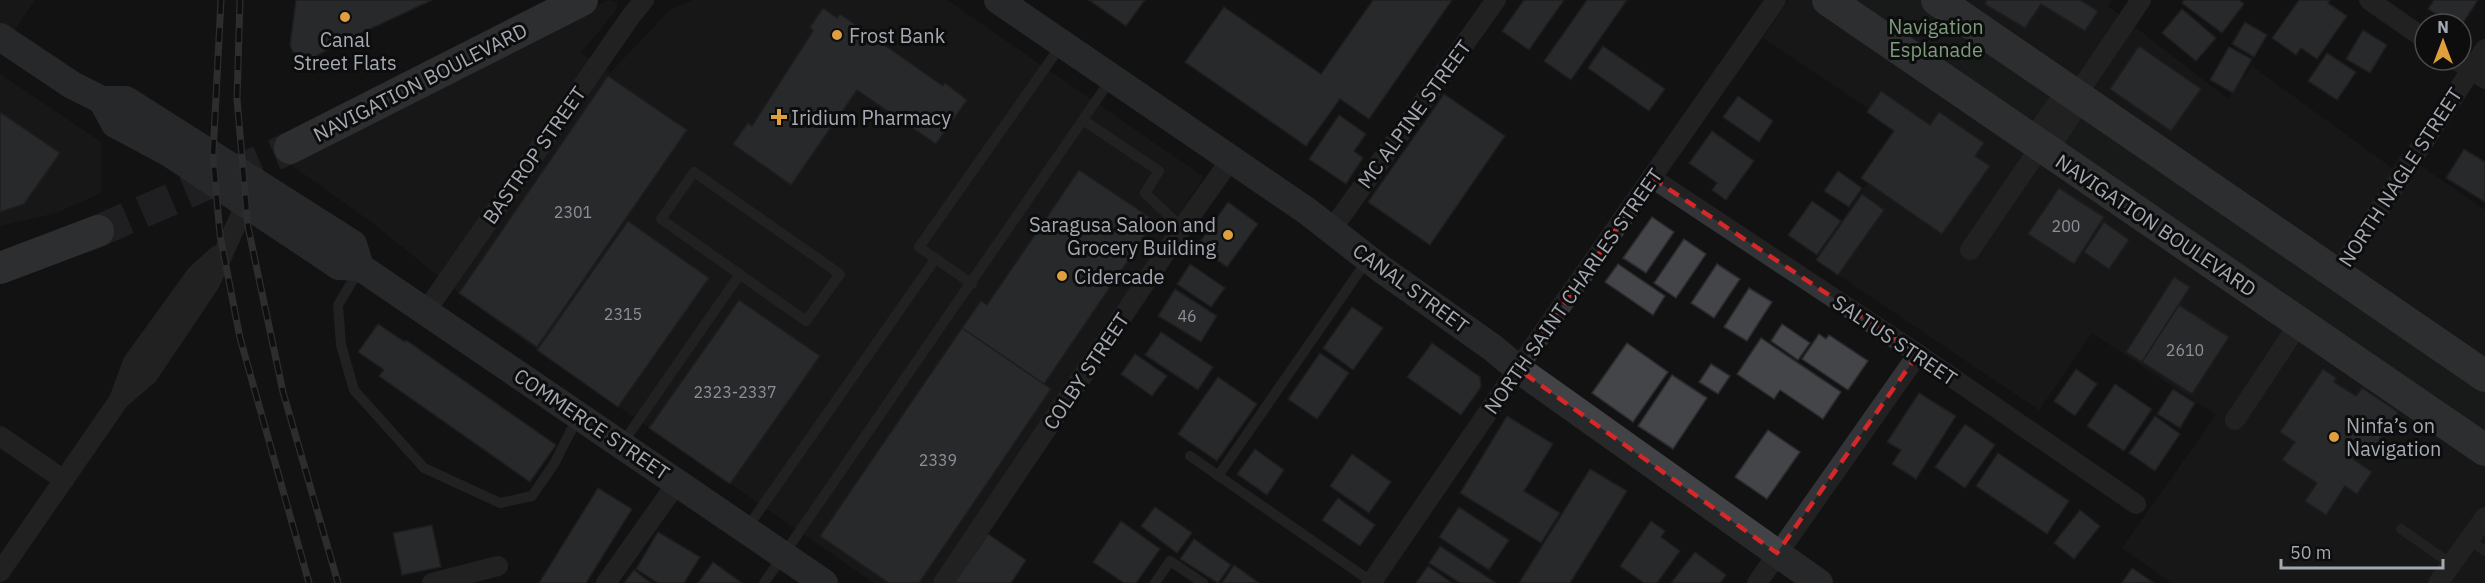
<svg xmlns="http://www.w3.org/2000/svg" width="2485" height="583" font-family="'IBM Plex Sans',sans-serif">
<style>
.built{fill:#1e1e20}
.green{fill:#1e251f}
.building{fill:#434548;stroke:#2c2c2f;stroke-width:1.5}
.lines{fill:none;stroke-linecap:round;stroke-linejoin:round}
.primary-tunnel{stroke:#2f3033;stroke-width:32;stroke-dasharray:32 16;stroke-linecap:butt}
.lane{stroke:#333437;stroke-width:10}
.street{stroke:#333437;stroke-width:20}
.secondary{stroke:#414347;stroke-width:28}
.primary{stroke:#4f5156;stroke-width:32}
.rail-casing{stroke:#4c4e52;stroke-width:7}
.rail{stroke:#0d0d0e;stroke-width:4.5;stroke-dasharray:14;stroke-linecap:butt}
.marked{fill:none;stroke:#d62828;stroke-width:4.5;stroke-dasharray:12 8;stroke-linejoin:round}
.poi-dot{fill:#df9f3e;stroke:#0d0d0e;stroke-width:2}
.labels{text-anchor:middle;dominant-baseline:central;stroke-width:6;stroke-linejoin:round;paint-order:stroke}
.number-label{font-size:16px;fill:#8c9098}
.park-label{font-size:20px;fill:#7d9b7d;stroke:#0d0d0e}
.poi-label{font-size:20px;fill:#a4a9b2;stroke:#0d0d0e;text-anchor:start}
.street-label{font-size:20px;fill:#a4a9b2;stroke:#0d0d0e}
</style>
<rect width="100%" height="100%" fill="#121213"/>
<g class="built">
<polygon points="0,0 35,0 0,51"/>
<polygon points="609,0 617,2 617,9 581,53 610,73 670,10 692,0 947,0 1204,177 932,583 874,583 537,350 459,293 374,224 280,157"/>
<polygon points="1789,0 2112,0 2108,6 2228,99 2252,66 2392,168 2402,153 2485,210 2485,583 2172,583 2122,548 2216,415 2092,333 2039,410 1816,260 1867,183 1861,178 1893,131 1867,112 1869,109 1763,38"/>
<polygon points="0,74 101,142 101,193 56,213 0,226"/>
</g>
<polygon class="green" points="1842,0 1918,0 2485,386 2485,436"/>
<g class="building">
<polygon points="296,0 432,0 338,44 307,61 303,56 293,52 290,45"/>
<polygon points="1089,0 1145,0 1126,26"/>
<polygon points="1373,0 1452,0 1369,119 1340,99 1306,146 1185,62 1224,7 1321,74"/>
<polygon points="1524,0 1564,0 1529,50 1502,31"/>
<polygon points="1587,0 1627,0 1571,80 1544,61"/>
<polygon points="1987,0 2080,0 2098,11 2085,31 2041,4 2025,28 1985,4"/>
<polygon points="2184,0 2239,0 2244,4 2222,33 2182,3"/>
<polygon points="2299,0 2330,0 2328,3 2347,16 2317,59 2301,48 2296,55 2272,38"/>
<polygon points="2434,0 2478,0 2461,26 2461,24 2452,24 2428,9"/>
<polygon points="823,8 837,18 840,14 943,86 945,83 967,100 936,144 857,90 791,185 733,144 748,123 752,126 813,31 810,27"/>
<polygon points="2182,9 2216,38 2196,61 2162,33"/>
<polygon points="2245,22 2267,35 2254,57 2232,44"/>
<polygon points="2363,30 2387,45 2370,73 2346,59"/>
<polygon points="1603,46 1665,89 1649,111 1588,68"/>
<polygon points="2139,46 2201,89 2171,131 2110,89"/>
<polygon points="2229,47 2252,59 2233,93 2210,80"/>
<polygon points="2327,53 2356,72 2337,100 2308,81"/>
<polygon points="608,76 687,130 537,347 459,293"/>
<polygon points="1881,91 1930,125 1939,112 1984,143 1975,156 1990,166 1942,234 1861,178 1894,131 1867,112"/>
<polygon points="1444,94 1505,136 1430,245 1368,202"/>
<polygon points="1738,96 1773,121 1759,142 1723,117"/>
<polygon points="0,112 60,153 24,204 0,212"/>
<polygon points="1339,115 1366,134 1354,151 1363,158 1346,184 1309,159"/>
<polygon points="1712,131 1754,161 1726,200 1712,190 1717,183 1689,163"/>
<polygon points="2464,149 2485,162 2485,202 2446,178"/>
<polygon points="1079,170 1155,221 1044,384 962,328 981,301 987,305"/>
<polygon points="1838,171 1862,188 1849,207 1824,191"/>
<polygon points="2059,188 2104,217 2074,264 2028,234"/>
<polygon points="1862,194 1884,210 1838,275 1816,260"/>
<polygon points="1812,201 1841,221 1817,255 1788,235"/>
<polygon points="1228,202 1258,224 1227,267 1197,246"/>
<polygon points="1652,217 1674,232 1646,273 1623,258"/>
<polygon points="628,221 709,278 618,407 537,350"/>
<polygon points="2104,222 2129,240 2109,269 2084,252"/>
<polygon points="1684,239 1706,254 1676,298 1654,283"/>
<polygon points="1190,264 1225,288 1211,307 1177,284"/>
<polygon points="1618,264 1665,296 1653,315 1605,282"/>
<polygon points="1717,264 1740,279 1714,318 1691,303"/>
<polygon points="2174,277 2190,287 2142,362 2126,352"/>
<polygon points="1749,288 1772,302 1747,341 1724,327"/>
<polygon points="1175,289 1217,316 1201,342 1158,316"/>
<polygon points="739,300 820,356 730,484 649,428"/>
<polygon points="2179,305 2229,337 2192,394 2142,362"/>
<polygon points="1352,307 1383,328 1353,370 1323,348"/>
<polygon points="378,324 405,342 406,340 556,445 530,482 379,376 384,370 358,352"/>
<polygon points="1782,324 1810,343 1798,360 1771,341"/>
<polygon points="962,328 1051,389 919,583 889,583 820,536"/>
<polygon points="1161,332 1213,367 1198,390 1145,355"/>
<polygon points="1819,334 1826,339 1829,335 1868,361 1848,390 1802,359"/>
<polygon points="1761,338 1841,392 1823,419 1780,390 1774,399 1737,374"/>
<polygon points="1432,343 1480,377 1481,387 1461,415 1407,377"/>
<polygon points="1627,343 1668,372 1633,422 1592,393"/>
<polygon points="1320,353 1349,373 1317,419 1288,399"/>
<polygon points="1135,354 1167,376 1152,396 1121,374"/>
<polygon points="1711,364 1730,376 1718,394 1699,382"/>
<polygon points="2076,369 2097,384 2075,416 2054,401"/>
<polygon points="2323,369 2336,378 2334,382 2356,396 2362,388 2398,412 2374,448 2365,442 2353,459 2372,472 2357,494 2345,486 2326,515 2305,501 2317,483 2282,460 2295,442 2280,432"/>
<polygon points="1672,375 1707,398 1673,449 1638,426"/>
<polygon points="1218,377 1257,404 1217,461 1178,434"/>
<polygon points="2115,384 2152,409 2124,451 2087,426"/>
<polygon points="2173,389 2195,403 2180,428 2157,414"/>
<polygon points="1919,393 1956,416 1916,479 1892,464 1901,450 1887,442"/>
<polygon points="1507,416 1553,444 1524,491 1560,513 1541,543 1460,493"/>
<polygon points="2155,416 2180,434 2155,471 2129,453"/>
<polygon points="1965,424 1995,445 1965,488 1935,467"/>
<polygon points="1768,430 1800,452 1767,499 1735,477"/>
<polygon points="1255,449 1284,470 1267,495 1237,474"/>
<polygon points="1998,453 2069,501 2047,534 1976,486"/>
<polygon points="1352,454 1391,482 1369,513 1330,486"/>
<polygon points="1590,469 1627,491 1570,583 1519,583"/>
<polygon points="598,488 632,509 586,583 539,583"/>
<polygon points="1338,498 1375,525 1360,546 1322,520"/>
<polygon points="1155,507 1192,533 1177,553 1141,526"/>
<polygon points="1459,507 1509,540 1489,570 1439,537"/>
<polygon points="2080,510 2100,526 2074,559 2054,543"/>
<polygon points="1121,521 1160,549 1136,583 1124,583 1093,562"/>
<polygon points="1651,521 1665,531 1661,537 1680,551 1657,583 1644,583 1620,566"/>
<polygon points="432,525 441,567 402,575 393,533"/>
<polygon points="658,532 700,557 684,583 658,583 636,569"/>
<polygon points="988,534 1026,560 1011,583 954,583"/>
<polygon points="1194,539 1231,565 1218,583 1180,559"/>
<polygon points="1440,546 1496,583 1460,583 1429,563"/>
<polygon points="1695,552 1726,575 1720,583 1671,583"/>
<polygon points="713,562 742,583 698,583"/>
<polygon points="1234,565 1259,583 1222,583"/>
<polygon points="1428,566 1452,583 1416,583"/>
<polygon points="2132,568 2154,583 2122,583"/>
<polygon points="634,570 651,583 624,583"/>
</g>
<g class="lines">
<polyline class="primary-tunnel" points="98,231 290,148"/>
<g class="lane">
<polyline points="1083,120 1159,171 1145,193 1182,228"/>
<polygon points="694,172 840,274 806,321 661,219"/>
<polyline points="359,270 338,305 341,345 354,390 424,468 500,503 532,496 554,464 578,417"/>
<polyline points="972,284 919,247 1062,44"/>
<polyline points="622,444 740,274"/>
<polyline points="1190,456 1372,582"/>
<polyline points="1218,476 1368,259"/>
<polyline points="747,528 936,258"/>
<polyline points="2401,529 2451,564"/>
<polyline points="2469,540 2485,551"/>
<polyline points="764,583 1111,79"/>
<polyline points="1155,583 1170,561 1203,583"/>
</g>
<g class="street">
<polyline points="2369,0 2425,39"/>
<polyline points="2456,60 2485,79"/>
<polyline points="2041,146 2039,130 2061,98 2076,96"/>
<polyline points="1652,178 1918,354 2136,504"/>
<polyline points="1332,229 1496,0"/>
<polyline points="1970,250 2041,146 2054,141 2076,108 2076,96 2141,0"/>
<polyline points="2336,275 2485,49"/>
<polyline points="426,311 631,16 644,0"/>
<polyline points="120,397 133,362 196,275 218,255"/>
<polyline points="2235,420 2300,322"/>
<polyline points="0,436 64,480"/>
<polyline points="0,572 119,400 148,375 210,283 250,194"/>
<polyline points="432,583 498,566"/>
<polyline points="606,583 677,483"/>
<polyline points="943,583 1182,228 1231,159"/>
<polyline points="1371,583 1530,351 1776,0"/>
<polyline points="1757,583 1918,354"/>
<polyline points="2438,583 2485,517"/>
</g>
<g class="secondary">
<polyline points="998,0 1307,211 1380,268 1493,348 1518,369 1819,583"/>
<polyline points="0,37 72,85 102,100 126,100 353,244 360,267"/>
<polyline points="102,100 115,124 171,154 339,266 360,267 824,583"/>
</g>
<g class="primary">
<polyline points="1828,0 2485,450"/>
<polyline points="1937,0 2485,376"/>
<polyline points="290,148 582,0"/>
<polyline points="0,268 98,231"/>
</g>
<g class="rail-casing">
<g id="rail">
<polyline points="221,0 213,155 220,235 240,338 309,583"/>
<polyline points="240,0 237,99 248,227 283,392 338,583"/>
</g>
</g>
<use href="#rail" class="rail"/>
</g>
<path d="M0 0H2485V583H0ZM1652,178L1918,354L1777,553L1518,369Z" fill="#121213" fill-opacity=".55" fill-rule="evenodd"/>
<path class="marked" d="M1652,178L1918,354L1777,553L1518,369Z"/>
<g class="poi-dot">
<circle cx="345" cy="17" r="6"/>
<circle cx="837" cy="35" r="6"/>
<path d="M776 108h6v6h6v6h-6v6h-6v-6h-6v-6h6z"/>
<circle cx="1228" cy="235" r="6"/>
<circle cx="1062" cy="276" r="6"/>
<circle cx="2334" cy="437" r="6"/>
</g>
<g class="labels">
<g class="number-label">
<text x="573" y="212">2301</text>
<text x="2066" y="226">200</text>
<text x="623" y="314">2315</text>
<text x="1187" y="316">46</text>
<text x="2185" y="350">2610</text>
<text x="735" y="392">2323-2337</text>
<text x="938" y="460">2339</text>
</g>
<g class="park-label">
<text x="1936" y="26">Navigation<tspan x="1936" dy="23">Esplanade</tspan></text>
</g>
<g class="poi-label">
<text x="849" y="35">Frost Bank</text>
<text x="345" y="39" text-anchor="middle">Canal<tspan x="345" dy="23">Street Flats</tspan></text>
<text x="791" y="117">Iridium Pharmacy</text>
<text x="1216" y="224" text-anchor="end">Saragusa Saloon and<tspan x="1216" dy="23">Grocery Building</tspan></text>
<text x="1074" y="276">Cidercade</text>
<text x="2346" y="425">Ninfa’s on<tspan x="2346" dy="23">Navigation</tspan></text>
</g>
<g class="street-label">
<text transform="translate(420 82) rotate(-27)">NAVIGATION BOULEVARD</text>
<text transform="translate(1414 114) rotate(-54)">MC ALPINE STREET</text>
<text transform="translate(534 155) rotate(-55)">BASTROP STREET</text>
<text transform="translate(2400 177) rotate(-57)">NORTH NAGLE STREET</text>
<text transform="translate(2156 225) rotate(34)">NAVIGATION BOULEVARD</text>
<text transform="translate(1411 288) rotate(36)">CANAL STREET</text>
<text transform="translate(1573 291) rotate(-55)">NORTH SAINT CHARLES STREET</text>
<text transform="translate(1895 340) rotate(34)">SALTUS STREET</text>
<text transform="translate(1086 371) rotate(-56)">COLBY STREET</text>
<text transform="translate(592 424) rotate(34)">COMMERCE STREET</text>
</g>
</g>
<g transform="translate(2443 42)"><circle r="28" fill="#0d0d0e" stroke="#494b50" stroke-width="1.5"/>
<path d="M0-4.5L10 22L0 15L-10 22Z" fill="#df9f3e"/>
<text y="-9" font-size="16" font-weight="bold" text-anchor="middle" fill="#a4a9b2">N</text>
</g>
<path d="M2281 559v9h162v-9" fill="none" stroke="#a4a9b2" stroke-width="3"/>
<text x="2290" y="559" font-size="18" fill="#a4a9b2" stroke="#0d0d0e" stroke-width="4.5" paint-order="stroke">50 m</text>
</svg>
